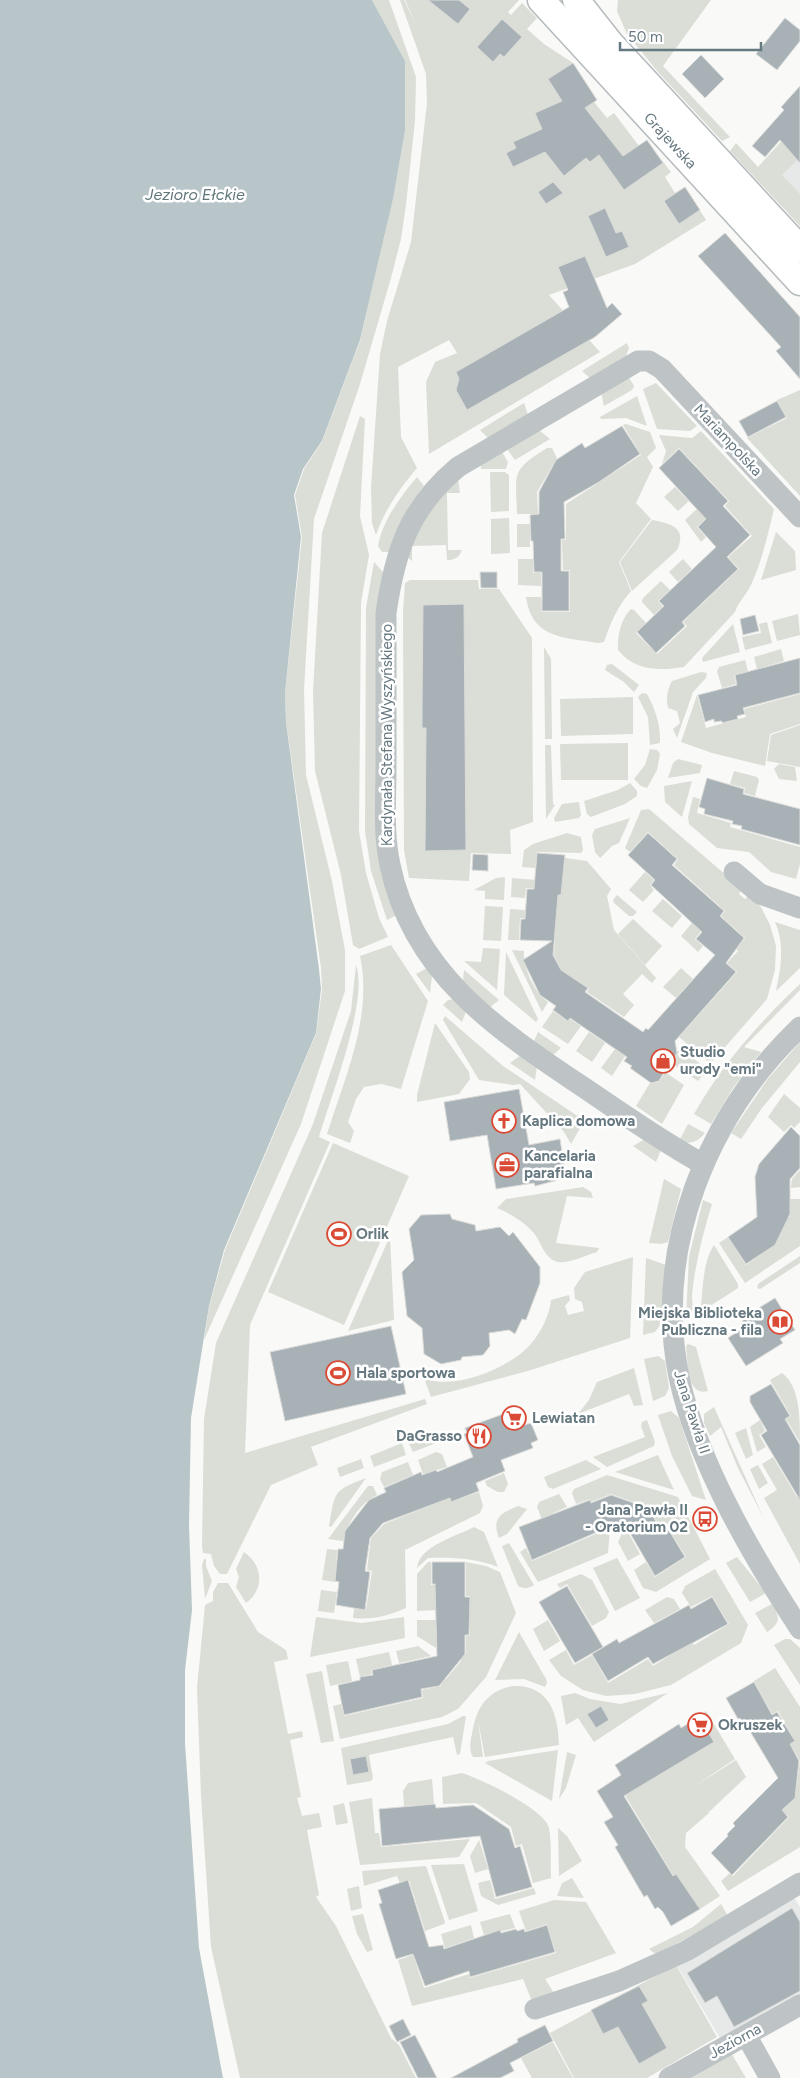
<svg xmlns="http://www.w3.org/2000/svg" width="800" height="2078" font-family="Figtree,sans-serif">
<style>
.built{fill:#e7e9e8}
.green{fill:#daded6}
.water{fill:#b9c6c9}
.building{fill:#a8b2b6;stroke:#dbdbd9}
.lines{fill:none;stroke-linecap:round;stroke-linejoin:round}
.major-casing{stroke:#b4babd;stroke-width:29}
.minor{stroke:#bec4c6;stroke-width:21}
.major{stroke:#fff;stroke-width:26}
.labels{text-anchor:middle;dominant-baseline:central;stroke-width:5;stroke-linejoin:round;paint-order:stroke}
.street-label{font-size:15px;fill:#667880;stroke:#fff}
.poi-label{font-size:15px;font-weight:bold;fill:#667880;stroke:#fff;text-anchor:start}
.water-label{font-size:16px;font-style:italic;fill:#60767a;stroke:#fff}
</style>
<rect width="100%" height="100%" fill="#f9f9f7"/>
<g class="built">
<polygon points="800,121 800,211 759,167"/>
<polygon points="794,1897 800,1907 800,1996 721,2040 676,1964"/>
</g>
<g class="green">
<polygon points="372,0 389,0 416,77 415,121 406,205 401,239 391,278 360,384 314,519 304,690 306,775 332,881 345,950 345,991 301,1124 204,1340 209,1307 225,1250 316,1034 322,990 321,968 286,721 285,693 302,537 295,495 304,469 322,442 360,341 393,198 405,131 405,61"/>
<path d="M400,0H404L416,24L405,0H519L508,12L511,15L522,3L537,18L527,29L544,44L573,63L597,100L594,102L607,118L614,113L639,146L647,141L671,172L665,177L675,193L685,187L706,220L635,264L549,295L600,352L429,454L426,382L435,362L457,353L449,340L398,367L401,437L417,468C400,488 385,509 376,535L372,523L371,488L380,354L387,321L411,242L427,103L426,74Z"/>
<polygon points="618,0 711,0 663,66 730,137 722,141 658,72 627,34 617,11"/>
<polygon points="800,121 797,160 782,175 800,194 800,226 730,151 736,143 758,167"/>
<polygon points="627,343 629,348 625,359 591,379 582,371"/>
<polygon points="628,376 634,386 632,390 604,406 601,392"/>
<polygon points="656,383 697,426 690,431 657,429 643,389"/>
<polygon points="800,390 800,496 747,438 787,418 777,400"/>
<polygon points="637,396 647,426 626,418 601,419 600,417"/>
<polygon points="524,403 528,415 489,439 480,430"/>
<polygon points="360,416 365,419 360,516 369,555 361,603 359,831 366,873 379,918 388,937 359,949 353,945 341,875 315,771 313,691 322,533"/>
<path d="M626,424L650,432L656,448L647,457L653,467L636,503L651,519L619,562L631,591C617,607 611,622 604,642L598,643C564,637 532,639 526,597H541L542,612H570V570H563L562,540H566V504L641,455L623,425Z"/>
<polygon points="539,430 550,439 515,460 507,449"/>
<path d="M701,431L774,509C768,534 762,561 751,585C746,595 739,601 735,612L684,667C659,671 635,671 618,650C617,637 621,618 631,609L634,610L646,623L636,633L657,654L687,626L683,622L739,569L728,557L752,536L725,506L729,501L679,448L662,464L666,451L659,435L692,438Z"/>
<path d="M547,448H552L557,458L537,492L538,514H517C516,473 510,471 547,448Z"/>
<polygon points="502,452 508,462 506,469 481,469 481,463"/>
<polygon points="490,472 505,472 509,475 509,511 491,512"/>
<path d="M417,477L424,486C407,507 397,527 389,552H382L378,546C382,521 401,496 417,477Z"/>
<path d="M458,478L460,493H447L448,550H462C459,558 454,560 447,560L446,545L412,546V561L406,556L421,521Z"/>
<polygon points="675,487 689,501 678,511 664,497"/>
<polygon points="697,509 706,519 697,527 706,537 701,542 685,520"/>
<polygon points="509,518 510,553 491,554 491,519"/>
<path d="M652,520C669,523 688,527 677,550L632,591L620,562Z"/>
<rect x="517" y="524" width="13" height="23"/>
<polygon points="776,532 795,551 796,570 761,580"/>
<polygon points="518,559 533,559 533,573 541,572 541,586 518,585"/>
<polygon points="683,559 692,569 678,582 669,572"/>
<polygon points="374,562 383,572 397,915 387,920 371,871 365,831 366,608"/>
<polygon points="410,580 478,580 479,589 499,589 532,638 533,822 510,830 511,854 471,853 469,881 409,878 404,850 403,611 405,583"/>
<polygon points="661,581 670,590 658,601 663,606 654,615 642,602 643,598"/>
<polygon points="798,614 800,635 777,641 772,621"/>
<polygon points="767,622 772,643 745,650 742,637 761,633 759,624"/>
<polygon points="733,624 740,652 703,662 702,658"/>
<polygon points="544,647 551,659 552,739 545,739"/>
<polygon points="781,649 784,661 757,669 754,657"/>
<polygon points="745,660 748,671 734,675 736,684 722,688 717,671 719,667"/>
<polygon points="612,664 639,685 634,692 624,682 605,670 607,665"/>
<path d="M701,672L707,673L706,678L693,692L677,738L673,729L680,723L677,711L668,708C666,697 667,691 672,681Z"/>
<path d="M642,693L647,694C655,708 661,726 660,743L650,745L648,717L638,697Z"/>
<polygon points="800,694 800,724 770,734 765,766 712,753 681,742 697,695 706,728 746,717 744,709"/>
<polygon points="633,697 633,734 561,736 560,699"/>
<polygon points="800,725 800,767 767,761 771,735"/>
<polygon points="628,743 628,780 561,780 560,744"/>
<polygon points="545,745 551,745 553,804 555,805 546,819"/>
<polygon points="650,749 657,750 660,754 657,770 647,788 641,786 634,779 645,765"/>
<polygon points="678,759 702,765 700,773 668,778 673,763"/>
<polygon points="779,764 795,767 797,781 779,779 774,769"/>
<polygon points="734,771 757,777 759,780 755,796 744,793 745,788 730,784"/>
<polygon points="692,781 682,817 665,802 664,786"/>
<polygon points="630,783 637,791 637,796 625,804 591,817 587,814 584,801 618,790"/>
<polygon points="693,797 700,799 697,813 731,823 730,827 800,847 800,864 796,879 771,872 749,852 717,848 689,824 688,817"/>
<polygon points="579,802 581,815 579,818 555,822 554,818 562,804"/>
<polygon points="649,809 741,888 742,889 739,894 745,899 749,895 761,907 770,925 776,946 775,970 767,999 713,1061 707,1061 679,1037 737,972 727,963 738,951 736,949 745,938 721,916 725,911 674,865 678,859 648,832 630,852 625,848 641,810"/>
<polygon points="630,818 619,843 612,846 600,858 595,852 592,835 595,829"/>
<polygon points="567,833 581,837 583,850 581,853 537,852 535,868 522,867 524,850 533,844"/>
<polygon points="565,858 587,861 611,889 607,896 614,930 656,978 652,983 642,974 623,994 634,1005 624,1017 587,992 589,988 561,970 554,955 557,895 561,895"/>
<polygon points="645,872 654,880 650,885 654,890 643,902 629,890"/>
<polygon points="505,877 504,900 485,899 485,891 474,890 496,878"/>
<polygon points="512,878 535,880 534,888 526,888 525,898 511,897"/>
<polygon points="617,895 637,912 633,916 629,916 614,903 613,900"/>
<polygon points="663,899 682,916 672,928 652,911"/>
<polygon points="485,906 503,907 501,941 483,940"/>
<polygon points="510,909 525,910 525,918 520,918 519,940 508,940"/>
<polygon points="633,919 662,946 645,965 618,934"/>
<path d="M775,922L800,930V968L776,991C781,968 785,945 775,922Z"/>
<polygon points="692,923 701,931 695,939 703,946 698,952 681,936"/>
<path d="M391,945L428,1001L401,1089L381,1084L364,1087L356,1099L348,1122L354,1131L350,1143L327,1134C345,1076 373,1017 360,956Z"/>
<polygon points="483,948 500,949 497,990 464,961 481,962"/>
<path d="M512,950L524,951C523,967 533,991 548,1002L542,1012Z"/>
<polygon points="506,952 538,1019 536,1022 504,995"/>
<path d="M356,965C369,1000 330,1099 319,1137L330,1142L250,1325L245,1453L425,1399L427,1404L311,1447L318,1465L271,1485L227,1574H220L214,1566L211,1554L203,1553L202,1546L204,1419L216,1343L313,1124L351,1011Z"/>
<polygon points="427,968 432,976 430,993 416,974"/>
<polygon points="681,968 693,979 676,998 663,987"/>
<polygon points="464,970 499,1000 489,1008 463,981"/>
<path d="M800,984V990L744,1047L761,1052L733,1088L711,1124L694,1114C722,1064 759,1023 800,984Z"/>
<polygon points="455,999 467,1009 462,1022 443,1005 448,1000"/>
<polygon points="553,1011 568,1021 570,1019 581,1026 568,1044 542,1027"/>
<polygon points="445,1016 503,1066 582,1119 583,1123 571,1144 564,1132 520,1084 513,1085 479,1080 443,1020"/>
<polygon points="435,1023 469,1072 470,1079 459,1094 417,1102 417,1095"/>
<polygon points="538,1032 561,1048 552,1056 533,1043"/>
<polygon points="589,1032 605,1043 592,1062 576,1051"/>
<polygon points="800,1042 800,1062 762,1108 741,1139 731,1133 767,1080"/>
<polygon points="680,1048 703,1066 704,1073 698,1081 670,1062"/>
<polygon points="615,1049 625,1056 612,1076 601,1068"/>
<polygon points="521,1055 537,1066 535,1080 510,1063"/>
<polygon points="665,1072 684,1085 662,1124 636,1106 650,1083 659,1082"/>
<polygon points="784,1094 800,1108 800,1122 794,1128 791,1125 784,1132 768,1117"/>
<path d="M688,1124L705,1133C697,1142 691,1145 679,1141Z"/>
<polygon points="645,1139 661,1150 656,1162 633,1146"/>
<polygon points="333,1143 409,1176 344,1325 268,1292"/>
<polygon points="800,1170 800,1187 791,1188 792,1179"/>
<polygon points="664,1179 681,1189 668,1242 661,1244 649,1243"/>
<path d="M583,1187L591,1192L593,1198L567,1196L556,1243L599,1248L597,1252C586,1255 569,1264 558,1262C544,1259 541,1241 533,1232C523,1221 511,1214 497,1208L506,1199Z"/>
<polygon points="790,1199 800,1199 800,1246 745,1283 719,1243 728,1237 746,1265 776,1244 773,1240 780,1235 786,1217 790,1217"/>
<path d="M703,1200L712,1204C703,1233 695,1264 692,1295C692,1303 695,1316 688,1321L686,1319L689,1256Z"/>
<polygon points="390,1236 394,1320 348,1331"/>
<path d="M714,1245L738,1284V1288L707,1308L701,1306C703,1286 703,1262 714,1245Z"/>
<polygon points="800,1256 800,1263 760,1289 757,1288 758,1284"/>
<path d="M633,1257L630,1338L531,1370L431,1397L424,1378C454,1391 508,1369 530,1345C541,1332 549,1317 551,1300L569,1295L570,1300L565,1306L568,1315L584,1311L582,1302L575,1299L574,1288L585,1272Z"/>
<polygon points="646,1258 666,1265 663,1321 655,1332 643,1335"/>
<path d="M688,1344L696,1347L708,1391C686,1397 688,1361 686,1346Z"/>
<polygon points="658,1356 665,1361 669,1388 665,1396 653,1401 644,1359"/>
<polygon points="634,1368 643,1405 634,1406 629,1394 578,1414 589,1400 597,1382"/>
<path d="M782,1373C800,1386 800,1418 800,1442L786,1419L791,1416L770,1380Z"/>
<polygon points="714,1407 764,1519 737,1466 721,1427 710,1436 704,1423 704,1414"/>
<polygon points="671,1411 679,1418 706,1500 692,1496 672,1456 658,1415"/>
<polygon points="647,1420 655,1442 654,1446 607,1467 593,1457 645,1437 641,1426 642,1422"/>
<polygon points="760,1420 765,1431 759,1435 766,1447 757,1452 750,1427"/>
<polygon points="746,1428 753,1455 746,1459 735,1433"/>
<polygon points="434,1431 439,1442 413,1452 408,1441"/>
<polygon points="402,1443 406,1455 374,1467 370,1456"/>
<polygon points="436,1452 442,1454 447,1467 423,1474 418,1460"/>
<polygon points="658,1455 674,1490 615,1472"/>
<polygon points="773,1457 797,1497 800,1495 800,1564 764,1498 777,1490 762,1464"/>
<polygon points="361,1459 364,1468 340,1477 337,1468"/>
<polygon points="586,1460 601,1469 553,1489 548,1487 544,1477"/>
<polygon points="408,1462 413,1475 384,1487 380,1479 382,1472"/>
<polygon points="758,1465 768,1483 759,1489 750,1469"/>
<polygon points="504,1473 508,1484 504,1492 498,1492 487,1486 485,1481"/>
<polygon points="607,1475 678,1497 710,1559 656,1592 643,1588 634,1570 646,1562 655,1577 686,1557 664,1521 658,1524 648,1507 611,1494 591,1502 590,1499 576,1504 572,1493 574,1489"/>
<path d="M366,1478L331,1527L329,1526C335,1491 333,1491 366,1478Z"/>
<path d="M368,1486H373L377,1495C361,1502 346,1525 343,1541L328,1539Z"/>
<path d="M479,1492L483,1506L480,1513L405,1550L406,1608C388,1616 372,1620 353,1618L354,1609L366,1610L372,1571L367,1570L371,1538L384,1524L450,1498L451,1502Z"/>
<polygon points="559,1494 567,1507 553,1513 554,1517 543,1522 537,1507 539,1502"/>
<path d="M518,1506L527,1509L507,1534L499,1538C491,1517 502,1513 518,1506Z"/>
<path d="M474,1527L484,1532L498,1567C475,1558 453,1557 428,1558L417,1568C419,1546 457,1536 474,1527Z"/>
<polygon points="625,1527 640,1554 628,1561 618,1542"/>
<polygon points="610,1528 608,1553 538,1582 520,1552 526,1548 532,1561"/>
<path d="M509,1543L534,1585C528,1589 524,1589 518,1586L502,1546Z"/>
<polygon points="327,1549 337,1550 335,1582 322,1580"/>
<path d="M244,1552C263,1565 265,1589 246,1603L236,1587L239,1577L236,1569Z"/>
<polygon points="737,1557 766,1593 750,1602 726,1563"/>
<polygon points="617,1558 640,1598 615,1611 593,1568"/>
<polygon points="204,1559 206,1559 206,1566 212,1581 205,1599 202,1565"/>
<polygon points="428,1562 431,1562 431,1585 435,1585 435,1595 437,1595 438,1610 417,1611 417,1574"/>
<polygon points="466,1562 486,1566 500,1572 516,1613 486,1677 458,1709 442,1717 340,1739 333,1706 341,1704 344,1716 423,1698 422,1690 441,1686 439,1681 446,1679 461,1661 461,1654 466,1654 466,1636 470,1635 470,1596 466,1596"/>
<polygon points="715,1569 748,1625 741,1643 671,1685 635,1694 606,1696 583,1690 561,1676 549,1660 566,1650 574,1665 592,1655 608,1683 648,1659 653,1666 692,1642 694,1645 729,1624 712,1596 691,1607 682,1593 685,1586"/>
<polygon points="581,1574 592,1580 609,1612 606,1618 592,1626 567,1584 560,1588 557,1584"/>
<polygon points="218,1583 228,1583 258,1632 286,1650 288,1659 274,1662 288,1734 302,1731 303,1737 290,1740 301,1797 297,1798 302,1816 319,1813 322,1827 307,1830 319,1895 316,1897 336,1926 391,2038 399,2045 416,2078 240,2078 211,1947 201,1796 197,1688 205,1605 213,1601 213,1592"/>
<polygon points="321,1590 337,1592 334,1613 318,1611"/>
<polygon points="667,1597 674,1599 680,1609 654,1623 645,1610"/>
<path d="M772,1604C780,1617 781,1623 767,1632L755,1613Z"/>
<polygon points="316,1617 362,1623 404,1617 405,1638 310,1657"/>
<polygon points="417,1620 436,1620 436,1648 417,1636"/>
<polygon points="548,1620 560,1641 544,1651 533,1629"/>
<polygon points="519,1632 546,1679 547,1683 545,1687 524,1679 495,1680"/>
<polygon points="785,1639 790,1639 800,1648 800,1685 774,1645"/>
<polygon points="418,1646 431,1656 399,1663 396,1651"/>
<polygon points="389,1652 392,1665 371,1670 372,1674 360,1677 356,1659"/>
<polygon points="348,1661 352,1681 330,1686 326,1665"/>
<polygon points="775,1668 800,1707 800,1847 728,1891 721,1881 730,1873 733,1876 789,1817 782,1810 795,1798 800,1761 790,1744 795,1741 778,1711 772,1714 754,1681"/>
<polygon points="322,1671 334,1741 321,1743 306,1674"/>
<path d="M513,1686C550,1685 558,1714 559,1745L485,1757L478,1721L483,1757H473C469,1750 470,1742 472,1734C476,1709 486,1691 513,1686Z"/>
<polygon points="575,1693 590,1699 620,1704 668,1693 594,1742 578,1718 566,1725 561,1696"/>
<polygon points="706,1711 735,1759 695,1786 736,1760 746,1777 709,1812 706,1809 709,1813 686,1833 685,1847 720,1896 700,1909 676,1874 673,1875 625,1795 714,1742 699,1716"/>
<polygon points="463,1716 466,1716 460,1754 457,1755 453,1737 369,1755 373,1778 371,1781 347,1785 341,1748 448,1724"/>
<polygon points="558,1750 552,1801 485,1763 488,1761"/>
<polygon points="567,1752 576,1755 566,1788 559,1799"/>
<path d="M462,1773C481,1779 545,1809 549,1828C552,1844 550,1862 551,1878L533,1883L522,1844L516,1846L511,1827L476,1803L443,1804L442,1777Z"/>
<polygon points="432,1779 434,1804 404,1806 403,1791 408,1783"/>
<polygon points="372,1798 375,1833 379,1833 381,1847 470,1839 459,1857 360,1865 349,1802"/>
<polygon points="344,1803 348,1823 336,1825 333,1806"/>
<polygon points="558,1828 567,1836 582,1861 559,1876"/>
<polygon points="479,1840 488,1869 475,1873 470,1856"/>
<polygon points="464,1864 478,1911 449,1920 431,1865"/>
<polygon points="426,1866 445,1922 444,1924 425,1931 409,1880 400,1883 397,1876 364,1886 362,1871"/>
<polygon points="572,1878 584,1898 557,1896 562,1883"/>
<polygon points="490,1880 495,1899 534,1888 536,1894 498,1905 481,1896 478,1883"/>
<polygon points="359,1886 362,1908 351,1911 347,1889"/>
<polygon points="554,1900 586,1902 616,1953 545,1979 554,1993 531,1999 523,1979 412,2006 398,1960 413,1955 424,1988 469,1974 470,1978 556,1953 547,1924 526,1931 519,1911"/>
<polygon points="721,1904 728,1916 659,1953 654,1953 649,1949 693,1927"/>
<polygon points="363,1914 373,1950 367,1952 357,1934 352,1916"/>
<polygon points="510,1914 515,1928 484,1935 480,1922"/>
<polygon points="471,1925 474,1938 445,1948 441,1934"/>
<polygon points="676,1965 717,2037 647,2078 574,2078 550,2033"/>
<polygon points="553,2042 573,2078 532,2078 521,2058"/>
<polygon points="730,2051 746,2078 681,2078"/>
</g>
<polygon class="water" points="0,0 372,0 405,61 405,131 393,199 360,340 322,441 303,469 294,495 301,537 285,693 286,722 319,969 321,989 316,1033 224,1250 209,1306 191,1418 189,1525 192,1610 185,1670 185,1743 199,1948 223,2078 0,2078"/>
<g class="building">
<polygon points="428,0 459,0 470,9 458,24"/>
<polygon points="785,18 800,30 800,41 777,70 756,54"/>
<polygon points="502,19 522,37 504,57 500,54 493,62 477,47"/>
<polygon points="701,55 724,79 705,98 682,74"/>
<polygon points="573,63 597,100 585,108 623,156 647,140 663,163 624,190 599,155 590,162 586,158 564,176 545,152 513,167 506,153 516,148 513,142 542,129 535,113 562,101 548,79"/>
<polygon points="800,86 800,163 780,140 765,157 752,146 784,110 781,107"/>
<polygon points="553,182 563,193 546,204 538,192"/>
<polygon points="685,187 700,210 679,224 664,201"/>
<polygon points="605,208 616,233 622,231 629,247 606,257 588,216"/>
<polygon points="725,233 800,317 800,379 776,351 781,347 698,256"/>
<polygon points="585,256 607,308 612,303 622,314 595,337 467,410 456,390 459,379 456,372 569,307 563,292 568,290 558,267"/>
<polygon points="777,401 786,417 748,437 739,421"/>
<polygon points="622,426 640,454 599,482 564,502 565,539 561,539 561,571 569,571 569,611 542,611 542,572 534,572 533,541 531,541 530,515 539,514 539,492 556,460 582,443 585,448"/>
<polygon points="679,449 728,501 723,506 750,535 727,557 738,569 682,622 685,626 656,653 637,632 664,606 659,601 716,547 698,527 706,519 659,468"/>
<polygon points="480,572 497,572 497,588 481,588"/>
<polygon points="464,604 466,850 425,851 426,728 422,728 422,708 423,605"/>
<polygon points="755,615 759,631 743,635 740,619"/>
<polygon points="800,658 800,693 743,708 745,714 737,716 738,719 722,723 722,721 714,722 714,719 705,722 698,695 737,685 735,675"/>
<polygon points="707,778 744,789 743,794 800,809 800,845 741,829 742,826 732,824 733,821 704,814 705,809 699,807"/>
<polygon points="648,833 677,859 672,865 724,911 720,916 744,938 726,963 736,972 675,1041 677,1053 672,1060 659,1061 663,1074 659,1081 651,1083 630,1068 632,1066 624,1061 627,1057 570,1018 568,1021 553,1010 556,1006 540,995 523,960 552,941 520,940 521,919 525,919 527,889 534,889 537,853 565,855 561,895 558,895 553,955 561,970 588,988 585,992 643,1032 646,1028 648,1030 715,955 696,939 702,932 651,885 655,880 628,855"/>
<polygon points="473,854 488,855 488,871 472,870"/>
<polygon points="519,1089 529,1145 560,1139 566,1178 535,1186 534,1183 496,1189 487,1135 450,1141 444,1102"/>
<polygon points="791,1127 800,1136 800,1168 790,1179 790,1214 775,1245 746,1264 728,1237 757,1217 755,1177 759,1164"/>
<polygon points="450,1214 452,1219 475,1225 476,1231 500,1227 509,1236 513,1232 540,1267 540,1283 526,1320 522,1319 515,1334 509,1330 489,1333 490,1346 483,1355 462,1357 461,1360 441,1364 424,1354 422,1328 407,1316 402,1272 414,1260 409,1229 421,1215"/>
<polygon points="775,1298 795,1330 780,1339 783,1343 746,1366 728,1338 746,1326 741,1319"/>
<polygon points="391,1326 406,1394 285,1421 270,1352"/>
<polygon points="771,1384 790,1416 785,1419 800,1445 800,1500 761,1435 767,1431 750,1402 750,1396"/>
<polygon points="517,1409 524,1425 531,1423 538,1440 531,1443 533,1448 501,1460 505,1471 476,1483 479,1491 451,1502 450,1498 383,1523 370,1538 365,1571 370,1572 365,1610 336,1605 339,1582 335,1581 338,1549 343,1549 345,1531 369,1500 386,1492 384,1488 421,1472 422,1475 436,1470 437,1472 473,1457 464,1434 467,1433 465,1428"/>
<polygon points="611,1495 648,1508 658,1525 664,1522 685,1557 655,1576 623,1521 532,1560 519,1527 590,1500 591,1503"/>
<polygon points="432,1562 465,1562 465,1597 470,1597 469,1635 465,1635 465,1654 439,1686 421,1689 422,1697 344,1715 338,1685 360,1680 360,1677 373,1675 372,1670 437,1656 435,1584 432,1584"/>
<polygon points="567,1586 603,1647 575,1663 539,1602"/>
<polygon points="712,1597 728,1624 653,1664 648,1657 608,1681 592,1654 617,1639 619,1643 689,1605 691,1609"/>
<polygon points="754,1682 772,1715 777,1712 795,1741 790,1744 799,1761 795,1798 782,1810 788,1817 732,1875 711,1853 728,1836 727,1834 735,1826 733,1823 778,1778 748,1728 746,1729 740,1718 738,1719 726,1698"/>
<polygon points="601,1706 609,1720 596,1728 587,1714"/>
<polygon points="699,1717 714,1742 624,1796 673,1876 676,1874 700,1909 671,1926 663,1912 658,1907 655,1909 647,1895 644,1897 615,1847 618,1845 604,1822 613,1817 597,1791 621,1775 615,1765 679,1724 681,1728"/>
<polygon points="366,1756 369,1772 353,1775 350,1759"/>
<polygon points="435,1804 436,1808 473,1805 509,1829 515,1848 520,1846 532,1887 496,1897 480,1836 382,1846 379,1809"/>
<polygon points="408,1880 429,1947 443,1945 444,1949 500,1930 501,1933 516,1929 517,1931 524,1929 525,1932 547,1925 555,1952 470,1977 469,1971 425,1986 413,1954 396,1959 379,1904 382,1903 378,1890"/>
<polygon points="792,1908 800,1922 800,1991 734,2027 717,1996 705,2003 687,1973"/>
<polygon points="639,1986 648,2001 642,2004 667,2048 639,2064 618,2027 603,2034 591,2010"/>
<polygon points="403,2019 411,2035 397,2042 389,2026"/>
<polygon points="545,2025 553,2041 510,2063 514,2071 500,2078 451,2078 518,2042 517,2039"/>
<polygon points="415,2035 437,2078 418,2078 400,2042"/>
</g>
<g class="lines">
<g class="major-casing">
<g id="major">
<path id="s1" d="M541,0L800,282"/>
<polyline points="576,0 610,43 800,249"/>
</g>
</g>
<g class="minor">
<polyline points="734,872 760,894 800,908"/>
<path d="M800,1027C707,1116 653,1248 679,1377C697,1462 753,1557 800,1629"/>
<path d="M703,1164C663,1142 626,1116 589,1091C501,1032 413,976 390,865C383,833 386,800 386,768C386,716 386,664 386,613C395,551 409,508 458,467L638,361H649L662,369L800,517"/>
<polyline points="535,2009 619,1981 686,1951 800,1883"/>
<polyline points="746,2035 770,2078"/>
<polyline points="669,2078 800,2005"/>
</g>
<use href="#major" class="major"/>
</g>
<defs>
<g id="shop-ring" transform="scale(1.25)"><circle r="9.5" fill="#fff" stroke="#da4b36" stroke-width="1.5"/><path d="M-5-2.5h2.3a2.7 3.5 0 0 1 5.4 0H5L5.5 6h-11ZM-1.5-2.5h3a1.5 2.3 0 0 0-3 0Z" fill="#da4b36"/></g>
<g id="church-ring" transform="scale(1.25)"><circle r="9.5" fill="#fff" stroke="#da4b36" stroke-width="1.5"/><path d="M-1.2-6h2.4v3.5h3.3v2.4h-3.3V6h-2.4V-.1h-3.3v-2.4h3.3Z" fill="#da4b36"/></g>
<g id="office-ring" transform="scale(1.25)"><circle r="9.5" fill="#fff" stroke="#da4b36" stroke-width="1.5"/><path d="M-6-3h4V-5.5h4V-3h4V5H-6ZM-1-4.5V-3h2v-1.5ZM-6 0V1H6V0Z" fill="#da4b36"/></g>
<g id="stadium-ring" transform="scale(1.25)"><circle r="9.5" fill="#fff" stroke="#da4b36" stroke-width="1.5"/><path d="M0-5a6.5 5 0 1 0 0 10a6.5 5 0 1 0 0-10ZM-3.5-1.8h7v3.6h-7Z" fill="#da4b36"/></g>
<g id="library-ring" transform="scale(1.25)"><circle r="9.5" fill="#fff" stroke="#da4b36" stroke-width="1.5"/><path d="M-6-4Q-3-5.5-.7-3.5V5Q-3 3-6 4ZM6-4Q3-5.5 .7-3.5V5Q3 3 6 4Z" fill="#da4b36"/></g>
<g id="supermarket-ring" transform="scale(1.25)"><circle r="9.5" fill="#fff" stroke="#da4b36" stroke-width="1.5"/><path d="M-6-5.5h2.5l.6 2H6L4.5 2H-2.5L-4.4-4H-6ZM-1.5 3.2a1.3 1.3 0 1 0 .1 0ZM3 3.2a1.3 1.3 0 1 0 .1 0Z" fill="#da4b36"/></g>
<g id="restaurant-ring" transform="scale(1.25)"><circle r="9.5" fill="#fff" stroke="#da4b36" stroke-width="1.5"/><path d="M-5-6h1v4h1v-4h1v4h1v-4h1v5L-1.5 .5V6h-2V.5L-5-1ZM5-6V6H3V1.5H1.5Q1.5-4 5-6Z" fill="#da4b36"/></g>
<g id="bus-ring" transform="scale(1.25)"><circle r="9.5" fill="#fff" stroke="#da4b36" stroke-width="1.5"/><path d="M-5-6H5V4H4V6H2V4H-2V6H-4V4H-5ZM-3.5-4V0h7V-4ZM-3.5 1.2v1.5H-2V1.2ZM2 1.2v1.5H3.5V1.2Z" fill="#da4b36"/></g>
</defs>
<g fill-rule="evenodd">
<use href="#shop-ring" x="663" y="1061"/>
<use href="#church-ring" x="504" y="1121"/>
<use href="#office-ring" x="507" y="1165"/>
<use href="#stadium-ring" x="339" y="1234"/>
<use href="#library-ring" x="780" y="1322"/>
<use href="#stadium-ring" x="338" y="1373"/>
<use href="#supermarket-ring" x="514" y="1418"/>
<use href="#restaurant-ring" x="479" y="1436"/>
<use href="#bus-ring" x="705" y="1519"/>
<use href="#supermarket-ring" x="700" y="1725"/>
</g>
<g class="labels">
<g class="street-label">
<text stroke="none"><textPath href="#s1" startOffset="191">Grajewska</textPath></text>
<text transform="translate(728 440) rotate(47)">Mariampolska</text>
<text transform="translate(387 735) rotate(-90)">Kardynała Stefana Wyszyńskiego</text>
<text transform="translate(692 1412) rotate(72)">Jana Pawła II</text>
<text transform="translate(735 2041) rotate(-29)">Jeziorna</text>
</g>
<g class="poi-label">
<text x="680" y="1052">Studio<tspan x="680" dy="17">urody "emi"</tspan></text>
<text x="522" y="1121">Kaplica domowa</text>
<text x="524" y="1156">Kancelaria<tspan x="524" dy="17">parafialna</tspan></text>
<text x="356" y="1234">Orlik</text>
<text x="762" y="1313" text-anchor="end">Miejska Biblioteka<tspan x="762" dy="17">Publiczna - fila</tspan></text>
<text x="356" y="1373">Hala sportowa</text>
<text x="532" y="1418">Lewiatan</text>
<text x="462" y="1436" text-anchor="end">DaGrasso</text>
<text x="688" y="1510" text-anchor="end">Jana Pawła II<tspan x="688" dy="17">- Oratorium 02</tspan></text>
<text x="718" y="1725">Okruszek</text>
</g>
<g class="water-label">
<text x="195" y="194">Jezioro Ełckie</text>
</g>
</g>
<path d="M620 42v8h141v-8" fill="none" stroke="#667880" stroke-width="2.5"/>
<text x="628" y="42" font-size="15" fill="#667880" stroke="#ffffff" stroke-width="4" paint-order="stroke">50 m</text>
</svg>
